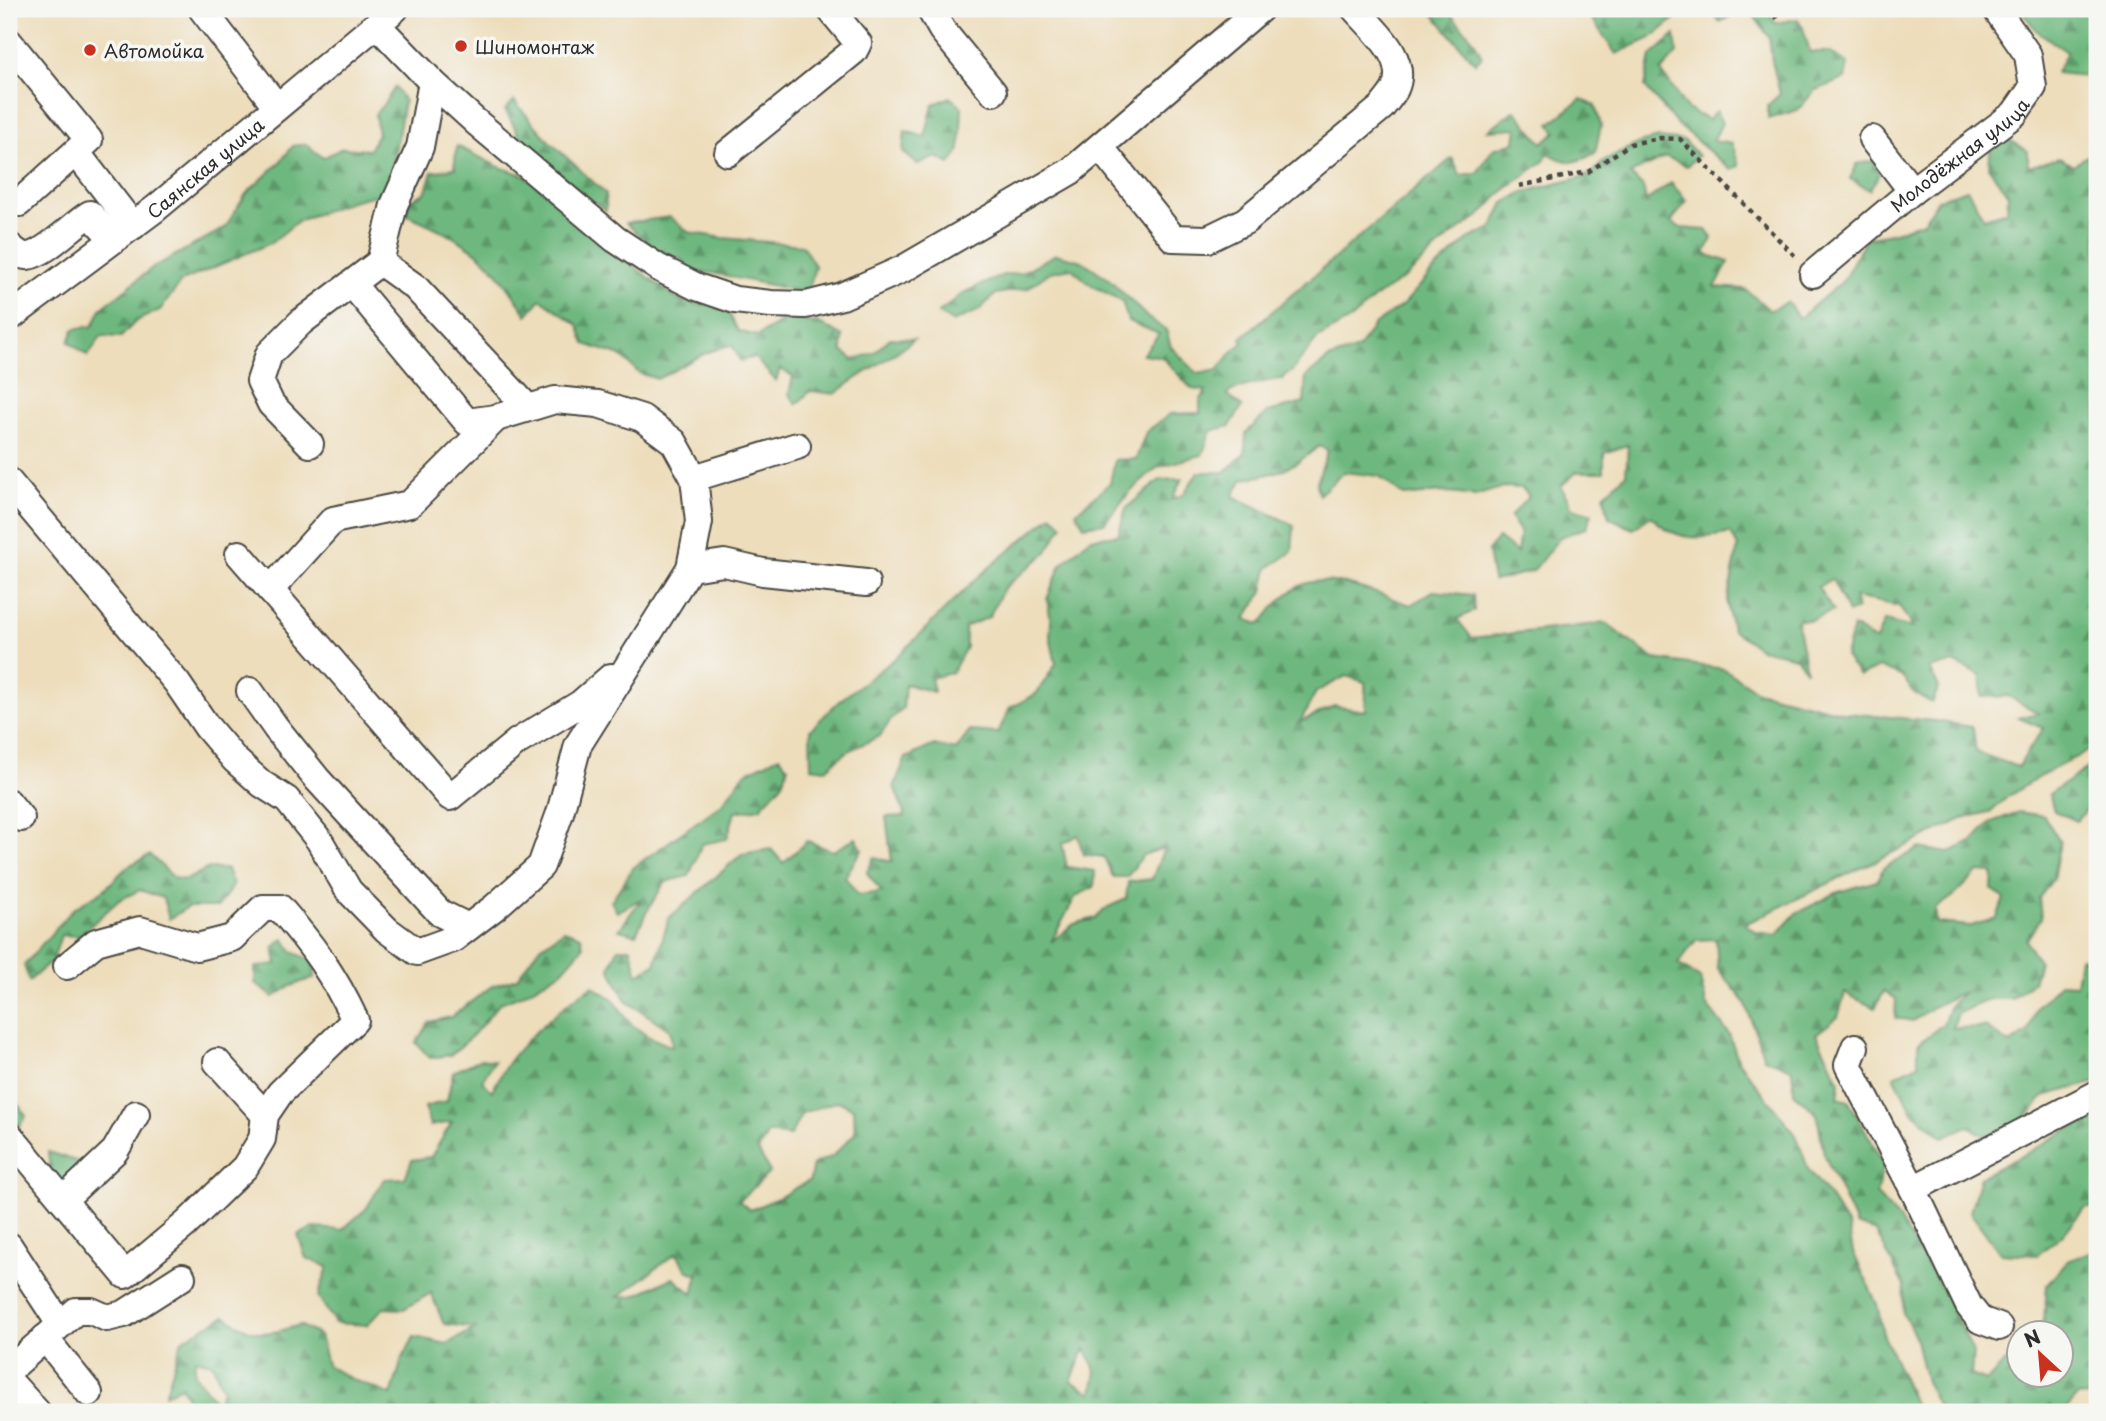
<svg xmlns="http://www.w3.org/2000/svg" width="2106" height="1421" font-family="'Playpen Sans',sans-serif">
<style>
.forest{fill:url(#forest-firs);stroke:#4c7255;stroke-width:2;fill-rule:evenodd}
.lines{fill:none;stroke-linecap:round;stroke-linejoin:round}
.minor-casing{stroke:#484641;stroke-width:30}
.path{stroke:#484641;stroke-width:4.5;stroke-dasharray:5 5;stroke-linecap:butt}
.minor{stroke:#fff;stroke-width:26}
.poi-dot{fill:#c8321e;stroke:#f6f6f2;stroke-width:2.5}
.labels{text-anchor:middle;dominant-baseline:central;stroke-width:7;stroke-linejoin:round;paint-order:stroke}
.poi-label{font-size:18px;fill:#2b2b2b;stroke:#f6f6f2;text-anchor:start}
.street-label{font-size:18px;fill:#2b2b2b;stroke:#f6f6f2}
</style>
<defs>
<pattern id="forest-firs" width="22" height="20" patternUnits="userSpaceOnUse" patternTransform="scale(1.75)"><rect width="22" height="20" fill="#6eb87f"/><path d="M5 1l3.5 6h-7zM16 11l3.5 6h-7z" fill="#5b9668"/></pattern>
</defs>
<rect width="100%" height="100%" fill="#f6f6f2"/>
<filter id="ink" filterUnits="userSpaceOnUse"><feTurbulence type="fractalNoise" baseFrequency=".0143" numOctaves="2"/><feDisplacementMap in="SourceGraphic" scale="14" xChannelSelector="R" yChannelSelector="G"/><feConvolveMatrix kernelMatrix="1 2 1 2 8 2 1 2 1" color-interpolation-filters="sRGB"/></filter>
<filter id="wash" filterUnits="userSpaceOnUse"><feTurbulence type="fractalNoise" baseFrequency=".00686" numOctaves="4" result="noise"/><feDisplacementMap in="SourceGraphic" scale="28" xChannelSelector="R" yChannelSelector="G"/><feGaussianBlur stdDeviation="1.57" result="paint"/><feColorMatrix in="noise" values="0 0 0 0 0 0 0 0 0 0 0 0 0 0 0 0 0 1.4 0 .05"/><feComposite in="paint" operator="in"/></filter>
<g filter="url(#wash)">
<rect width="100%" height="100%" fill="#edddbb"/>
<g class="forest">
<polygon points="1429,9 1446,9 1474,40 1482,56 1475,63"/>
<polygon points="1598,9 1687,9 1651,38 1616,54 1589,15"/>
<polygon points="1720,9 1744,9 1720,22 1714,14"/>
<polygon points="1749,9 1767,9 1775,23 1798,19 1803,28 1810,52 1829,52 1848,63 1845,79 1815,90 1798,110 1768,119 1768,105 1780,94 1772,61 1769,37"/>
<polygon points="2020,9 2097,9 2097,125 2090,117 2095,94 2085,76 2056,73 2067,52 2036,30"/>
<polygon points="1675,35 1677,53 1661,71 1687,109 1708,120 1716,111 1722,123 1713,141 1732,144 1739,166 1730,169 1676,123 1645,87 1651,56"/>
<polygon points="395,87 404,101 391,176 380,194 351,201 298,221 271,243 182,281 160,310 136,321 121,337 101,336 88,356 69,342 74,329 93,326 101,309 152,268 225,228 246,194 280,162 293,146 306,144 323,158 342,148 369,150 378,134 375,114 384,104"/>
<polygon points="950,97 962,107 960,150 950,164 937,157 917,164 903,152 905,131 925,137 933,105"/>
<path d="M1581,99L1595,106L1601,125L1595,153C1575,164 1568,165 1548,153L1544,161L1501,193L1482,214L1448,238L1406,277L1378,295L1351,319L1318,338L1292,371L1284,376V379C1276,378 1234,388 1227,394L1242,407L1230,426L1211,431L1202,455L1158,467L1130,492L1104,523L1084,526L1076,512L1110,483L1115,460L1136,459L1146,432L1170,414L1200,413V401L1206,391L1192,389L1162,357L1143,354L1159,334L1128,321L1122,301L1091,285L1071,268L1050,272L1028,288L996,294L978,311L952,322L938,313L965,292L1003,275L1021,273L1056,254L1082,261L1110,280L1148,318L1166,330L1171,347L1198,374L1218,370L1234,350L1243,343L1241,338L1452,158L1460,175L1477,173L1493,149L1515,142L1517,128L1488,130L1515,110L1542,143L1556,132L1550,124Z"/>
<polygon points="514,101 549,141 606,194 606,211 567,181 522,140 505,110"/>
<path d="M1659,138L1685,141L1698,156L1687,166L1666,157L1630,174L1643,187L1646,201L1671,183L1687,201L1671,222L1681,228L1706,230L1712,238L1705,254L1729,262L1715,287L1745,289L1770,310L1787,302L1799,318L1843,281L1866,238L1895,232L1923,222L1938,199L1967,189L1984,218L2007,211L2008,194L1989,168L1991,140H2009L2028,151V167L2059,158L2073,165L2089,155L2097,159V746L2042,775L2006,798L1992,811L1962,819L1745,924L1756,932L1777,935L1795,914L1838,892L1877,881L1883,868L1920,848L1948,853L1973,841L1991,822L2019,812L2044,816L2060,842L2053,879L2039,898L2041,918L2026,941L2039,962L2033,982L2011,999H1990L1958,1013L1953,1028L1985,1027L2010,1044L2028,1032L2037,1007L2061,983L2076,984L2080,958L2095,961L2097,1082L2044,1096L2028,1117L1987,1137L1968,1126L1943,1137L1913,1112L1894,1076L1918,1064V1044L1943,1024L1950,1005L1965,991L1931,1008L1913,1021L1895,1018L1896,999L1884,991L1875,1008L1845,993L1838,1017L1816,1034L1840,1082L1838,1098L1849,1101L1884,1164L1876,1194L1899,1219L1944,1292L1973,1352L1971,1375L1987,1381L2002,1365L2018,1354V1376H2060V1334L2036,1333L2044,1320L2047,1285L2067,1261L2097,1250V1398L2079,1395L2063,1412H1945L1939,1409L1926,1382L1915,1336L1903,1313L1904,1286L1876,1232L1856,1225L1824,1154L1817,1114L1794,1093L1792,1069L1764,1058L1745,1002L1718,969L1716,939L1696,940L1678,964L1700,978L1706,1004L1729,1034L1739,1062L1796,1135L1809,1171L1826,1192L1848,1226L1853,1252L1877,1304L1883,1334L1918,1412H497L496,1407L480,1409L477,1412H195L181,1386L165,1395L182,1340L225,1316C255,1337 265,1336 300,1325L320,1336L327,1365L347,1377L391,1395L402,1360L414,1337L447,1344L476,1328L444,1324L431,1293L404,1309L383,1308L367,1325L335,1323L318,1296L328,1267L306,1258L298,1235L313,1228L342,1230L366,1209L384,1179L405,1178L412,1160L431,1157L452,1122L430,1126L425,1107L447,1101L453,1072L481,1059L494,1061L482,1081L492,1091C497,1083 501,1074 506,1066C524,1039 566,1003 592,986L613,999L630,1023L647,1036L672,1047L670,1030L626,1001L610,968L618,948H631L638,975L655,964L669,918L742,854L771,849L783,863L807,841L833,851L856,838L862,849L845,877L858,895L882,892L867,873L874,857L892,862L886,817L905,816L894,786L906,758L934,745L956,750L970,731L998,733L1010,708L1036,694L1056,664L1050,637L1051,621L1047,599L1061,565L1090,538L1118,535L1126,508L1160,480L1182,479L1172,499L1183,495L1198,472H1225L1245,453L1246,433L1268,412L1304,403L1306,377L1328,359L1358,349L1374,325L1404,304L1433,271L1470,238L1492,228L1504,203L1524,192L1590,175L1605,160L1639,143ZM1628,445L1626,474L1604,495L1609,517L1633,529L1651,516C1677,542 1697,540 1731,533L1738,547L1727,603L1732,630L1761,649L1796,657L1806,671L1797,620H1811L1833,611L1818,587L1832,579L1848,613L1858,609L1854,597L1899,606L1913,628L1884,621L1876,641L1853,627L1845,656L1859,676L1879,667L1903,677L1913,692L1932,703L1939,687L1929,669L1954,662L1981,676V697L2008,696L2038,713L2018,718L2043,728L2018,767L1976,752L1973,727L1936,721L1845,713L1757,691L1724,669L1654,659L1605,623L1472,638L1457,619L1474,611L1473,595L1433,591L1411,605C1382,596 1328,571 1300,586C1283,595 1272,609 1260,624L1245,619L1263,591L1268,568L1292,552L1294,525L1233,496L1243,479C1277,474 1292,469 1319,446L1328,450L1316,484L1319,495L1344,472L1379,476L1404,496L1441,492L1475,496L1504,487L1522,488L1529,496L1510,517L1520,531L1517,553L1498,538L1488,551L1493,581L1533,571L1560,537L1586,528L1592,514L1572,508L1561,486L1577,472H1604V453ZM1346,676L1365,682L1366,711L1334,706L1300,722L1316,692ZM1078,835L1083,854L1104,857L1113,877H1127L1143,855L1164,848L1152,879L1128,882L1126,899L1108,907L1095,918L1074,924L1051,942L1076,896L1094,887L1095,871L1067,867L1062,844ZM1978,872L1993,873L1992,889L2004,898L1997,918L1971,926L1937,923L1935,909L1955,895ZM838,1101L854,1109L855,1133L833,1156L813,1164L810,1180L778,1198L750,1210L739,1201L770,1172L758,1151L768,1133L790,1136L802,1113ZM676,1253L688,1271L698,1274L693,1294L673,1278L633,1296L618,1297ZM1085,1348L1096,1371L1092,1393L1071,1381ZM195,1359L212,1363L223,1389L217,1403L195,1375Z"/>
<path d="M457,146L499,167L524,175L627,261L677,299L702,305L709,297L730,315L738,331L757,336L787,318L820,324L843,336L842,351L854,360L874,353L890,338L914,339C889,360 860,374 835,394L810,391L797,404L789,394L793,376L780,369L776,381L754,357L740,361L732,345C704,350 683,367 657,379L639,373L621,356L585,344L578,325L541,299L527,315C517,300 507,284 495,270C474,245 437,227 407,215L409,201L425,193L432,172L454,168Z"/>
<polygon points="1874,161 1879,175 1869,190 1850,179 1857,164"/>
<polygon points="670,217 688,232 723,238 802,245 815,266 808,293 712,273 691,272 683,260 652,247 626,223"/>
<polygon points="1052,515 1063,525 1046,553 1004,588 989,617 965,627 966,647 952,673 931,678 934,692 905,684 903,708 890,721 880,736 846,752 826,769 811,767 810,730 838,702 897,657 978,577"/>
<polygon points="779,756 788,767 782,784 760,808 735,812 727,839 702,844 689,876 665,882 646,913 636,934 619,930 641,899 617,912 611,901 634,867 722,804 745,773"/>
<polygon points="2094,764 2097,765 2097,797 2077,821 2054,811 2049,794"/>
<polygon points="150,855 174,878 186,880 207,869 227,869 233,885 218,907 188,907 169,919 163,898 140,890 119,900 79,936 61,935 53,960 29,981 24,965 73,909 105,889 128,866"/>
<polygon points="564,930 581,936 583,947 562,971 523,994 500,1003 474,1034 451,1055 430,1058 416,1043 429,1022 451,1017 492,986 517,978 538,949"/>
<polygon points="284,939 293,952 313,961 315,977 291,986 273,997 255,983 255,967 277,964 274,947"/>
<polygon points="9,1097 15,1100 26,1116 19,1126 9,1118"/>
<polygon points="2097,1113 2097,1209 2085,1207 2062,1235 2037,1255 2000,1253 1970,1212 1980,1177 2027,1153"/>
<polygon points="48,1152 82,1163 78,1175 63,1182 50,1170"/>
</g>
</g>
<g filter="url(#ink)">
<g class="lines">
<g class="minor-casing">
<g id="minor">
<polyline points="202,9 277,107"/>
<polyline points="930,9 942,30 993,92"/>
<polyline points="377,25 432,82 476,122 615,239 659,268 697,287 735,300 771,304 806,305 842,296 903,269 1071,171 1260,9"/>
<polyline points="9,42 89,140 19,203"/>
<polyline points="1872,139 1912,191"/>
<path d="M1100,147L1173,238L1208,239L1245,221L1382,107C1386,101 1392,95 1395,89C1409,58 1373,30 1355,9"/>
<polyline points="76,152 133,226"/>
<polyline points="728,153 854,51 858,43 830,9"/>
<path d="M9,246C14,250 21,257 28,256C47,253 73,224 90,214L113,239"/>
<polyline points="380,262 415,287 527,407"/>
<path id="s1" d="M1813,274L1912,191L2014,114L2033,87L2028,55L1996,9"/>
<path id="s2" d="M9,318L155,209L395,9"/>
<polyline points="310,444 271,404 260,381 269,354 301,322 380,262 394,205 420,147 432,82"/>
<polyline points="694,478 797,446"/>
<polyline points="9,482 177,683 207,727 235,760 262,784 287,800 319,840 349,891 387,930 417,952 453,939 495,907 541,866 560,813 578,745 690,568 699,522 694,478 674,442 642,418 598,404 555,400 496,418 467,422 352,284"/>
<polyline points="239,554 450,797 517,742 580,704 611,677"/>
<polyline points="690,568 724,563 763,572 866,583"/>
<polyline points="270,590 333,520 410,504 496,418"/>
<polyline points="250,691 276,728 317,779 440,913 468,927"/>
<polyline points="9,803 21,818"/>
<polyline points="1855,1047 1848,1065 1913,1189 1969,1306 1980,1320 1999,1327"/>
<polyline points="217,1062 265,1115"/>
<path d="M9,1135L125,1275L186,1224L245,1167L262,1139L265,1115L280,1093L355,1020C334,975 312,945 280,908H263L232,938L197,947L140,930L96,942L67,966"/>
<polyline points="1913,1189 2097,1094"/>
<polyline points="63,1200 115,1151 136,1114"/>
<polyline points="9,1246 60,1324"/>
<polyline points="45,1338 89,1393"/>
<polyline points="9,1370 76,1311 91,1311 107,1318 124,1314 182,1277"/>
<polyline points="9,1381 37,1412"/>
</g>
</g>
<g class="path">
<polyline points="1774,18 1790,9"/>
<polyline points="1519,186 1588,172 1630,144 1660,138 1680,139 1798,259"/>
</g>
<use href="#minor" class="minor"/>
</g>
</g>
<g class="poi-dot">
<circle cx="461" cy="46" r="7"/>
<circle cx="90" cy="50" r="7"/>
</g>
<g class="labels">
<g class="poi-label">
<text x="475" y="46">Шиномонтаж</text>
<text x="104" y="50">Автомойка</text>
</g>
<g class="street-label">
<text stroke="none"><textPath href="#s1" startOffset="189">Молодёжная улица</textPath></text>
<text stroke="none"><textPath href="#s2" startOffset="247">Саянская улица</textPath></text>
</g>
</g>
<rect width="2106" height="1421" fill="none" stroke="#f6f6f2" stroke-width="35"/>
<g transform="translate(2040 1354) rotate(334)"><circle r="33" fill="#f6f6f2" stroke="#a5a5a2" stroke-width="2"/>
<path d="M0-5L12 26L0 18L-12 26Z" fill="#c8321e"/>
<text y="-10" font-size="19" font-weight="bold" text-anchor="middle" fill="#2b2b2b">N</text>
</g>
</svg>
